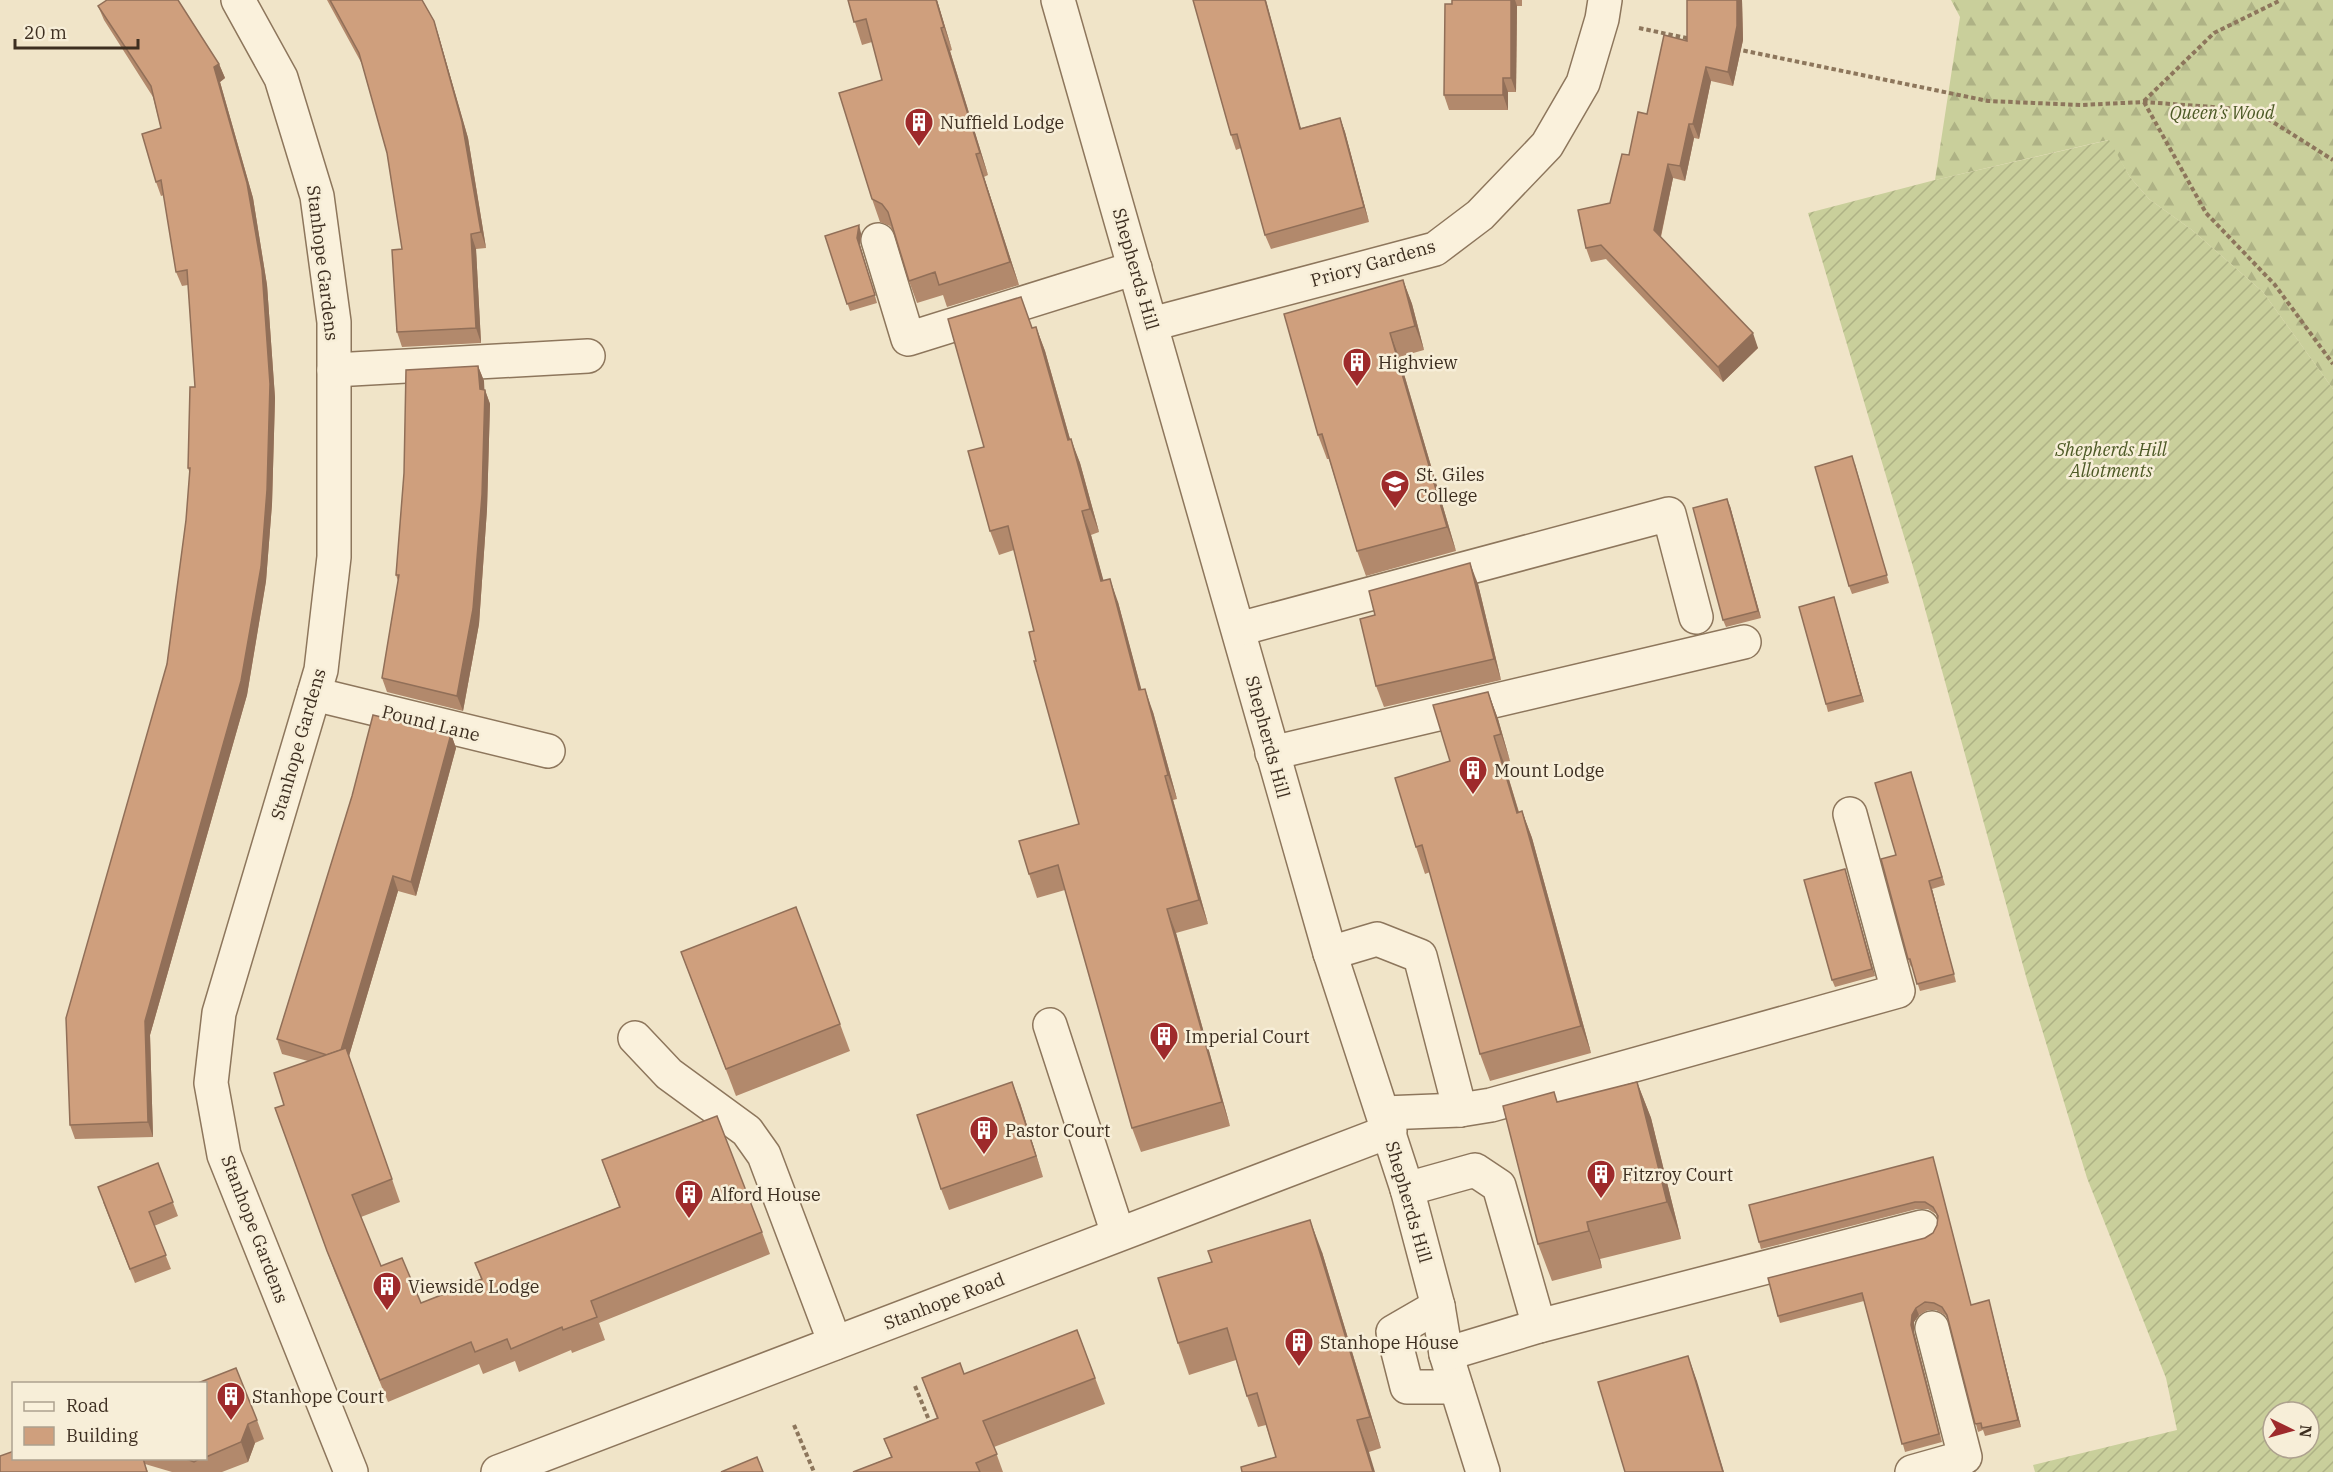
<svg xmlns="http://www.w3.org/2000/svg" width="2333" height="1472" font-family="'IBM Plex Serif',serif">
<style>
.forest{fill:url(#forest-firs)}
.garden{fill:url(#garden-furrows);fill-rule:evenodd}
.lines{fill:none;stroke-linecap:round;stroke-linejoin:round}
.minor-casing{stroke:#8d765c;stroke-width:36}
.path{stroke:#8d765c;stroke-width:4;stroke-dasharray:4.5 3;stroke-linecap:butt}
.minor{stroke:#faf1dc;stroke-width:33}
.wall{fill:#b2896c}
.shaded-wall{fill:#916f58}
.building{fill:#cf9f7d;stroke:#916f58;stroke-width:1.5}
.labels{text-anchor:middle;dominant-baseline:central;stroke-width:5;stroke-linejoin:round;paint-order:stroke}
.park-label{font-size:18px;font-style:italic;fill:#4d5a26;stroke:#f7eed8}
.poi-label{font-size:18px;fill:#3d2e20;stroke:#f7eed8;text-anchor:start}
.street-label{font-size:18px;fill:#3d2e20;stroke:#f7eed8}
</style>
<defs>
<pattern id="forest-firs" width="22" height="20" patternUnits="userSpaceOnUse" patternTransform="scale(1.5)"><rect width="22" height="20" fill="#c9cf9b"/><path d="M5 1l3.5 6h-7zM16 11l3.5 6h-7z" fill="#aeb285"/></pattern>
<pattern id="garden-furrows" width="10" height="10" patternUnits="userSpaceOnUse" patternTransform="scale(1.5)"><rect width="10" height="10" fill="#c9cf9b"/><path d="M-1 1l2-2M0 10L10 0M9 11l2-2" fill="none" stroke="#aeb285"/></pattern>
</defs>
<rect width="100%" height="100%" fill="#f0e4c8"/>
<polygon class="forest" points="1951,0 2333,0 2333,389 2263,292 2192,230 2149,199 2130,177 2108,140 1935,180 1960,17"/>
<path class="garden" d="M2109,140L2130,177L2149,199L2192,230L2263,292L2333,389V1472H2035L2033,1465L2177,1430L2166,1378L2087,1178L2027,980L1919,587L1808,213L1935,180ZM2273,1412H2309V1448H2273Z"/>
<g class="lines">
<g class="minor-casing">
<g id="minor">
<polyline points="238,0 281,78 317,196 334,322 334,557 321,670 219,1013 211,1083 224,1155 351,1472"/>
<polyline points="1058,0 1330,953 1407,1189 1438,1306 1446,1354 1483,1472"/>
<polyline points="878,240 908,339 1135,268"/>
<polyline points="1152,324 1435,249 1480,215 1547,145 1583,83 1602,19 1605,0"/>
<polyline points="334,370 588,356"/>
<polyline points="1239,629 1669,514 1696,617"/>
<polyline points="314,694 548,751"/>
<polyline points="1272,753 1744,642"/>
<polyline points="1330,953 1377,939 1420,956 1460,1110"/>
<polyline points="1050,1025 1118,1234"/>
<polyline points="635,1038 669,1074 747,1131 764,1155 835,1343"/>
<polyline points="1384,1113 1460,1110 1491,1105 1898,991 1850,814"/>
<polyline points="1407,1189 1475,1170 1499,1186 1539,1326"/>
<polyline points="1438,1306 1393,1332 1407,1387 1456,1387"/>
<polyline points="1446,1354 1539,1326 1922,1227"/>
<polyline points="498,1472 1390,1131"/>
<polyline points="1912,1472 1965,1457 1932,1328"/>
</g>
</g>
<g class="path">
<polyline points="1639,28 1691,39"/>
<polyline points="1736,49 1988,101 2081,105 2144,102 2254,110 2333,160"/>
<polyline points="2144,101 2214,33 2281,0"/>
<polyline points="2144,102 2206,213 2275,285 2333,364"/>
<polyline points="915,1386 931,1425"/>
<polyline points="794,1425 814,1472"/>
</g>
<use href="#minor" class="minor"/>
</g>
<g class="wall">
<polygon points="327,0 422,0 434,21 439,37 468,138 486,248 476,249 481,343 402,347 397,332 402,249 387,153 362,64"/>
<polygon points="848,0 937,0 952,50 950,51 988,175 984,177 1019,285 947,307 943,295 917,303 909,281 893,231 890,226 880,222 872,199 882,80 872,42 862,45"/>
<polygon points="1193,0 1301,128 1340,118 1345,132 1369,222 1271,249 1265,235 1241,148 1236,150 1231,135"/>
<polygon points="1452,0 1522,0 1522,6 1517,6 1516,92 1508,92 1508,110 1449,110 1444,95"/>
<polygon points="1687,0 1742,0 1743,40 1733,86 1711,81 1699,139 1694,138 1685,181 1673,178 1661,237 1758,348 1723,382 1606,259 1591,262 1586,248 1610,203 1629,155 1647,114 1687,41"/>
<polygon points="98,6 219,64 225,78 220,82 253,198 267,285 275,398 272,504 266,581 247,695 150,1035 153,1137 75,1139 70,1125 167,664 186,520 190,474 188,468 195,387 188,285 182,286 176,272 164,195 161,196 156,182 161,128 153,97 104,20"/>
<polygon points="861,233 860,245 877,303 850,311 825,236"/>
<polygon points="1403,280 1412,304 1424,350 1399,357 1456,551 1366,576 1357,551 1329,459 1327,459 1318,435"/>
<polygon points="1036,327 1045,351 1070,439 1080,463 1099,532 1091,535 1103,580 1118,602 1141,689 1153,712 1177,799 1173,800 1208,924 1176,933 1230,1126 1141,1152 1132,1128 1065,890 1037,898 1029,874 1079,824 1036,661 1034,631 1014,550 999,555 990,531 984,447"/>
<polygon points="478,366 484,381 484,390 485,390 490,404 487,509 479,624 463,711 387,692 382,678 398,581 396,575"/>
<polygon points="1855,464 1889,583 1852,594 1849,586"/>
<polygon points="1730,506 1761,618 1726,627 1723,620"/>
<polygon points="1478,584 1501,680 1384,707 1376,686 1375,615"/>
<polygon points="1834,597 1864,702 1828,712 1826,704"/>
<polygon points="1488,692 1498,719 1510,761 1504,763 1519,812 1522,811 1532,838 1591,1053 1490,1081 1480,1054 1430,872 1425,874 1416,847 1450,761"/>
<polygon points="451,734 456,748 416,896 398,891 349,1056 400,1202 361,1217 381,1266 421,1303 481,1279 475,1263 619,1207 602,1160 762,1232 770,1254 599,1323 605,1340 572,1353 571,1350 519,1372 515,1361 483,1374 479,1364 388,1402 335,1273 275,1108 284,1105 308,1061 282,1054 277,1039"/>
<polygon points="1911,772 1945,885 1932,889 1956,982 1920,991 1912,966 1911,967 1908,959 1896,855"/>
<polygon points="1845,869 1875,976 1835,987 1832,980"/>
<polygon points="681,952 840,1024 850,1051 736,1096"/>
<polygon points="1637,1082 1651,1118 1681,1239 1600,1259 1602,1268 1552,1281 1538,1244 1558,1102"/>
<polygon points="1020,1103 1043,1177 949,1210 941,1189"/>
<polygon points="158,1163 178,1216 154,1226 171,1269 135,1283 103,1202"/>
<polygon points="1935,1165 1971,1304 1991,1308 2021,1427 1985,1436 1983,1430 1978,1432 1949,1321 1945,1315 1936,1310 1928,1310 1919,1315 1914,1322 1914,1332 1942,1442 1905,1452 1864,1301 1780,1323 1778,1316 1933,1233 1937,1225 1937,1218 1936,1214 1928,1209 1917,1209 1761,1249 1759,1242"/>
<polygon points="1322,1252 1381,1448 1369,1452 1276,1457 1266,1425 1258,1427 1247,1396 1236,1360 1189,1375 1178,1343 1212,1262"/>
<polygon points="1077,1330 1105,1404 994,1447 1003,1472 853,1472 891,1457 884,1439 937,1419 922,1378 964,1374"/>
<polygon points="206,1383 257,1420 264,1439 255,1443 248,1462 222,1472 172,1472 145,1464 148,1472 0,1472 14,1458 206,1458"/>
</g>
<g class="shaded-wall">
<polygon points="936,0 937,0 952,50 944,27"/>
<polygon points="1265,0 1266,0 1305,143 1300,129"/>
<polygon points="1511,0 1515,0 1517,6 1516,92 1511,78"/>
<polygon points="1737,0 1742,0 1743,40 1733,86 1728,72"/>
<polygon points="434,21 439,37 468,138 486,248 481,232"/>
<polygon points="941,28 950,51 988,175 980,153"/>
<polygon points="219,64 225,78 220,82 253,198 267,285 275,398 272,504 266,581 247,695 150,1035 153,1137 148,1122 145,1021 262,270 214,67"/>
<polygon points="1706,67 1711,81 1699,139 1693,124"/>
<polygon points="1503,78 1508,92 1508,110 1503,95"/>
<polygon points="1340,118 1345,132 1369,222 1364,207"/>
<polygon points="1689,124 1694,138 1685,181 1680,166"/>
<polygon points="976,154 984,177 1019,285 1010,262"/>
<polygon points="1668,164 1673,178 1659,244 1654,230"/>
<polygon points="859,225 861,233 860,245 877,303 857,238"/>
<polygon points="471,234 476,249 481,343 476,328"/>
<polygon points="1403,280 1412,304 1424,350 1415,326"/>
<polygon points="1036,327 1045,351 1077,464 1068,440"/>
<polygon points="1390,333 1399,357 1456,551 1447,527"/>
<polygon points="1753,333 1758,348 1723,382 1718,367"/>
<polygon points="478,366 484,381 485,402 485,390 490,404 487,509 479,624 463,711 457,696 480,389"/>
<polygon points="1071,439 1080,463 1099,532 1090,509"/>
<polygon points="1727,499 1730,506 1761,618 1758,611"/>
<polygon points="1082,511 1091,535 1110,604 1101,581"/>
<polygon points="1470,563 1478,584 1501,680 1494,659"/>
<polygon points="1110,579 1118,602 1148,714 1139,690"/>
<polygon points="1834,597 1836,605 1864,702 1861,695"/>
<polygon points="1145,689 1153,712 1177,799 1168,775"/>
<polygon points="1488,692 1498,719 1510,761 1501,734"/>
<polygon points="451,734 456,748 416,896 411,882"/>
<polygon points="1494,736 1504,763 1527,840 1517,813"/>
<polygon points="1165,776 1173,800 1208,924 1199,900"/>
<polygon points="1522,811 1532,838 1591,1053 1581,1026"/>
<polygon points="1845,869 1847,876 1875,976 1872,969"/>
<polygon points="393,876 398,891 349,1056 400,1202 349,1056 339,1058"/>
<polygon points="1929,881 1932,889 1956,982 1954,974"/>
<polygon points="1167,909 1176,933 1230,1126 1222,1102"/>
<polygon points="1012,1082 1020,1103 1043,1177 1036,1156"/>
<polygon points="1637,1082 1651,1118 1681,1239 1667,1202"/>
<polygon points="1310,1220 1322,1252 1381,1448 1370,1417"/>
<polygon points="1587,1222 1600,1259 1602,1268 1589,1231"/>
<polygon points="1989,1300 1991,1308 2021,1427 2018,1420"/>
<polygon points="1916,1308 1919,1315 1914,1322 1914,1332 1942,1442 1911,1325 1912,1315"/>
<polygon points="1688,1356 1697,1381 1724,1472 1723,1472"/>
<polygon points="1357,1420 1369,1452 1375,1472 1373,1472"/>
<polygon points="248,1424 255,1443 248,1462 241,1442"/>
</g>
<g class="building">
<polygon points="107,0 178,0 219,64 214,67 247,183 262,270 270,384 267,490 261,567 241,681 145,1021 148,1122 70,1125 66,1018 167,664 186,520 190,468 188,468 190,387 195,387 187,270 176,272 161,180 156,182 142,134 161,128 151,86 98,6"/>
<polygon points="330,0 422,0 434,21 462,122 481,232 471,234 476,328 397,332 392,250 402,249 387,153 359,53"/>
<polygon points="848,0 936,0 944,27 941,28 980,153 976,154 1010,262 939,285 935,272 909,281 888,212 882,204 872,199 839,93 882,80 866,19 854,22"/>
<polygon points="1193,0 1265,0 1300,129 1340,118 1364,207 1265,235 1237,134 1231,135"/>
<polygon points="1452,0 1511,0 1511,78 1503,78 1503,95 1444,95 1445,4 1452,4"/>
<polygon points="1687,0 1737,0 1737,26 1728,72 1706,67 1693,124 1689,124 1680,166 1668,164 1654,230 1753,333 1718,367 1601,245 1586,248 1578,210 1610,203 1622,154 1629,155 1638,112 1647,114 1664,35 1687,41"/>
<polygon points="859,225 857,238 875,295 847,304 825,236"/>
<polygon points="1403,280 1415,326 1390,333 1447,527 1357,551 1322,434 1318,435 1284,314"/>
<polygon points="1021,297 1032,328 1036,327 1068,440 1071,439 1090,509 1082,511 1101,581 1110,579 1139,690 1145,689 1168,775 1165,776 1199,900 1167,909 1222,1102 1132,1128 1058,865 1029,874 1019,841 1079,824 1034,661 1036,661 1029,632 1034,631 1008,526 990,531 968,451 984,447 948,319"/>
<polygon points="478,366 480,389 485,390 482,495 473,609 457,696 382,678 399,575 396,575 404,473 406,370"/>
<polygon points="1852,456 1887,575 1849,586 1815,467"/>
<polygon points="1727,499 1758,611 1723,620 1693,508"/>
<polygon points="1470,563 1494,659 1376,686 1360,619 1375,615 1369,591"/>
<polygon points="1834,597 1861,695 1826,704 1799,607"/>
<polygon points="1488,692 1501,734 1494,736 1517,813 1522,811 1581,1026 1480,1054 1422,845 1416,847 1395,778 1450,761 1433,705"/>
<polygon points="373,715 451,734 411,882 393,876 341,1050 327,1055 277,1039 352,796"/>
<polygon points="1911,772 1942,877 1929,881 1954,974 1917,984 1910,959 1908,959 1881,859 1896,855 1875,783"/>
<polygon points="1845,869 1872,969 1832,980 1804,880"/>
<polygon points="796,907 840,1024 726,1069 681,952"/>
<polygon points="346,1048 392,1179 352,1195 381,1266 402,1258 421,1303 482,1279 475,1263 620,1207 602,1160 717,1116 762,1232 591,1301 597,1317 563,1330 562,1327 511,1349 507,1339 475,1352 471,1342 380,1380 327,1251 275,1108 284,1105 274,1073"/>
<polygon points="1012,1082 1036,1156 941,1189 917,1115"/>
<polygon points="1637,1082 1667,1202 1587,1222 1589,1231 1538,1244 1503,1106 1554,1092 1557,1102"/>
<polygon points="1933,1157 1971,1305 1989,1300 2018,1420 1982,1428 1981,1423 1975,1424 1947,1315 1942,1307 1934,1303 1925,1302 1916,1308 1912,1315 1911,1325 1939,1434 1902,1444 1862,1293 1778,1316 1768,1278 1925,1238 1933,1233 1937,1225 1938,1216 1933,1207 1925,1202 1915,1202 1759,1242 1749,1205"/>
<polygon points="158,1163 173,1202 149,1212 166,1255 130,1269 98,1187"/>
<polygon points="1310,1220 1370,1417 1357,1420 1373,1472 1242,1472 1241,1467 1276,1457 1257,1393 1247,1396 1227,1328 1178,1343 1158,1278 1212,1262 1208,1251"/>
<polygon points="1077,1330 1095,1378 983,1421 997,1454 976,1463 980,1472 853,1472 892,1457 884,1439 938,1418 922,1378 960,1363 964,1374"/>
<polygon points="1688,1356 1723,1472 1625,1472 1598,1382"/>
<polygon points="236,1368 257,1420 248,1424 241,1442 206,1457 206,1383 198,1383"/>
<polygon points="14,1451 14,1458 143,1458 147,1472 0,1472 0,1456"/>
<polygon points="757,1457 763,1472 721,1472"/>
<polygon points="184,1458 201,1458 194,1462"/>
</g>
<defs>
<g id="building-pin" transform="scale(1.5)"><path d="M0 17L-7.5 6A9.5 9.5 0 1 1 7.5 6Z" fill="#9e2a2b" stroke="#f7eed8"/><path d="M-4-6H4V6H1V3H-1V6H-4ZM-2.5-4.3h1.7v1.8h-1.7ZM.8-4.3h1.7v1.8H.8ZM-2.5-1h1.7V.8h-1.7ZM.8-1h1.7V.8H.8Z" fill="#fff"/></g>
<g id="university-pin" transform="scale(1.5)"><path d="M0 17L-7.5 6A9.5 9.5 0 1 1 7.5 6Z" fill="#9e2a2b" stroke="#f7eed8"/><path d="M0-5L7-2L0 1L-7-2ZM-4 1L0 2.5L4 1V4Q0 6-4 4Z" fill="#fff"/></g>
</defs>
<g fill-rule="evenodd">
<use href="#building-pin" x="919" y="122"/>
<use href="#building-pin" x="1357" y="362"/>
<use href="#university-pin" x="1395" y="484"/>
<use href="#building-pin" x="1473" y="770"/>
<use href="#building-pin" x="1164" y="1036"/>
<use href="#building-pin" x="984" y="1130"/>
<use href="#building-pin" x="1601" y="1174"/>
<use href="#building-pin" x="689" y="1194"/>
<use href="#building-pin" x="387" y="1286"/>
<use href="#building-pin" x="1299" y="1342"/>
<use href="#building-pin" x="231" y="1396"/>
</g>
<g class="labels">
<g class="park-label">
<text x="2222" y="112">Queen’s Wood</text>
<text x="2111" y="449">Shepherds Hill<tspan x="2111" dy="21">Allotments</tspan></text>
</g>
<g class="poi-label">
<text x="940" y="122">Nuffield Lodge</text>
<text x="1378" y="362">Highview</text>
<text x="1416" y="474">St. Giles<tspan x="1416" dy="21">College</tspan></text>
<text x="1494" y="770">Mount Lodge</text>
<text x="1185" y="1036">Imperial Court</text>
<text x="1005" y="1130">Pastor Court</text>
<text x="1622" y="1174">Fitzroy Court</text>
<text x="710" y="1194">Alford House</text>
<text x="408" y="1286">Viewside Lodge</text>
<text x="1320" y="1342">Stanhope House</text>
<text x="252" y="1396">Stanhope Court</text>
</g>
<g class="street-label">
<text transform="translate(323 263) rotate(83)">Stanhope Gardens</text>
<text transform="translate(1373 263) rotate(-16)">Priory Gardens</text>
<text transform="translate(1136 269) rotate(74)">Shepherds Hill</text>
<text transform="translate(431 723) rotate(14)">Pound Lane</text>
<text transform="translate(1268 737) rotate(75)">Shepherds Hill</text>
<text transform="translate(298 744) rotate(-74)">Stanhope Gardens</text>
<text transform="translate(1409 1202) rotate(74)">Shepherds Hill</text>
<text transform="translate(255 1229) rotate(69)">Stanhope Gardens</text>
<text transform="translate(944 1301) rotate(-21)">Stanhope Road</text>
</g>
</g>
<rect x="12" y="1382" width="195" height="78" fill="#f7eed8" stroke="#ada18e" stroke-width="1.5"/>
<rect x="24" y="1402" width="30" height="9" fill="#faf1dc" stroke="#ada18e" stroke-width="1.5"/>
<text x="66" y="1412" font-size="18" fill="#3d2e20">Road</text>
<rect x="24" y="1427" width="30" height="18" fill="#cf9f7d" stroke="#ada18e" stroke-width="1.5"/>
<text x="66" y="1442" font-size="18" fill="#3d2e20">Building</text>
<g transform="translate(2291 1430) rotate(95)"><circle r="28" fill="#f7eed8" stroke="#ada18e" stroke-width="1.5"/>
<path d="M0-4.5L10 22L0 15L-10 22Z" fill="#9e2a2b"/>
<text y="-9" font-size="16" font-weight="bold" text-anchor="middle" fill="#3d2e20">N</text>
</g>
<path d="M15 39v9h123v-9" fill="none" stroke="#3d2e20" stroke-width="3"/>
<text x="24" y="39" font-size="18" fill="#3d2e20" stroke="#f7eed8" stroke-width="4.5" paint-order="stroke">20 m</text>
</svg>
